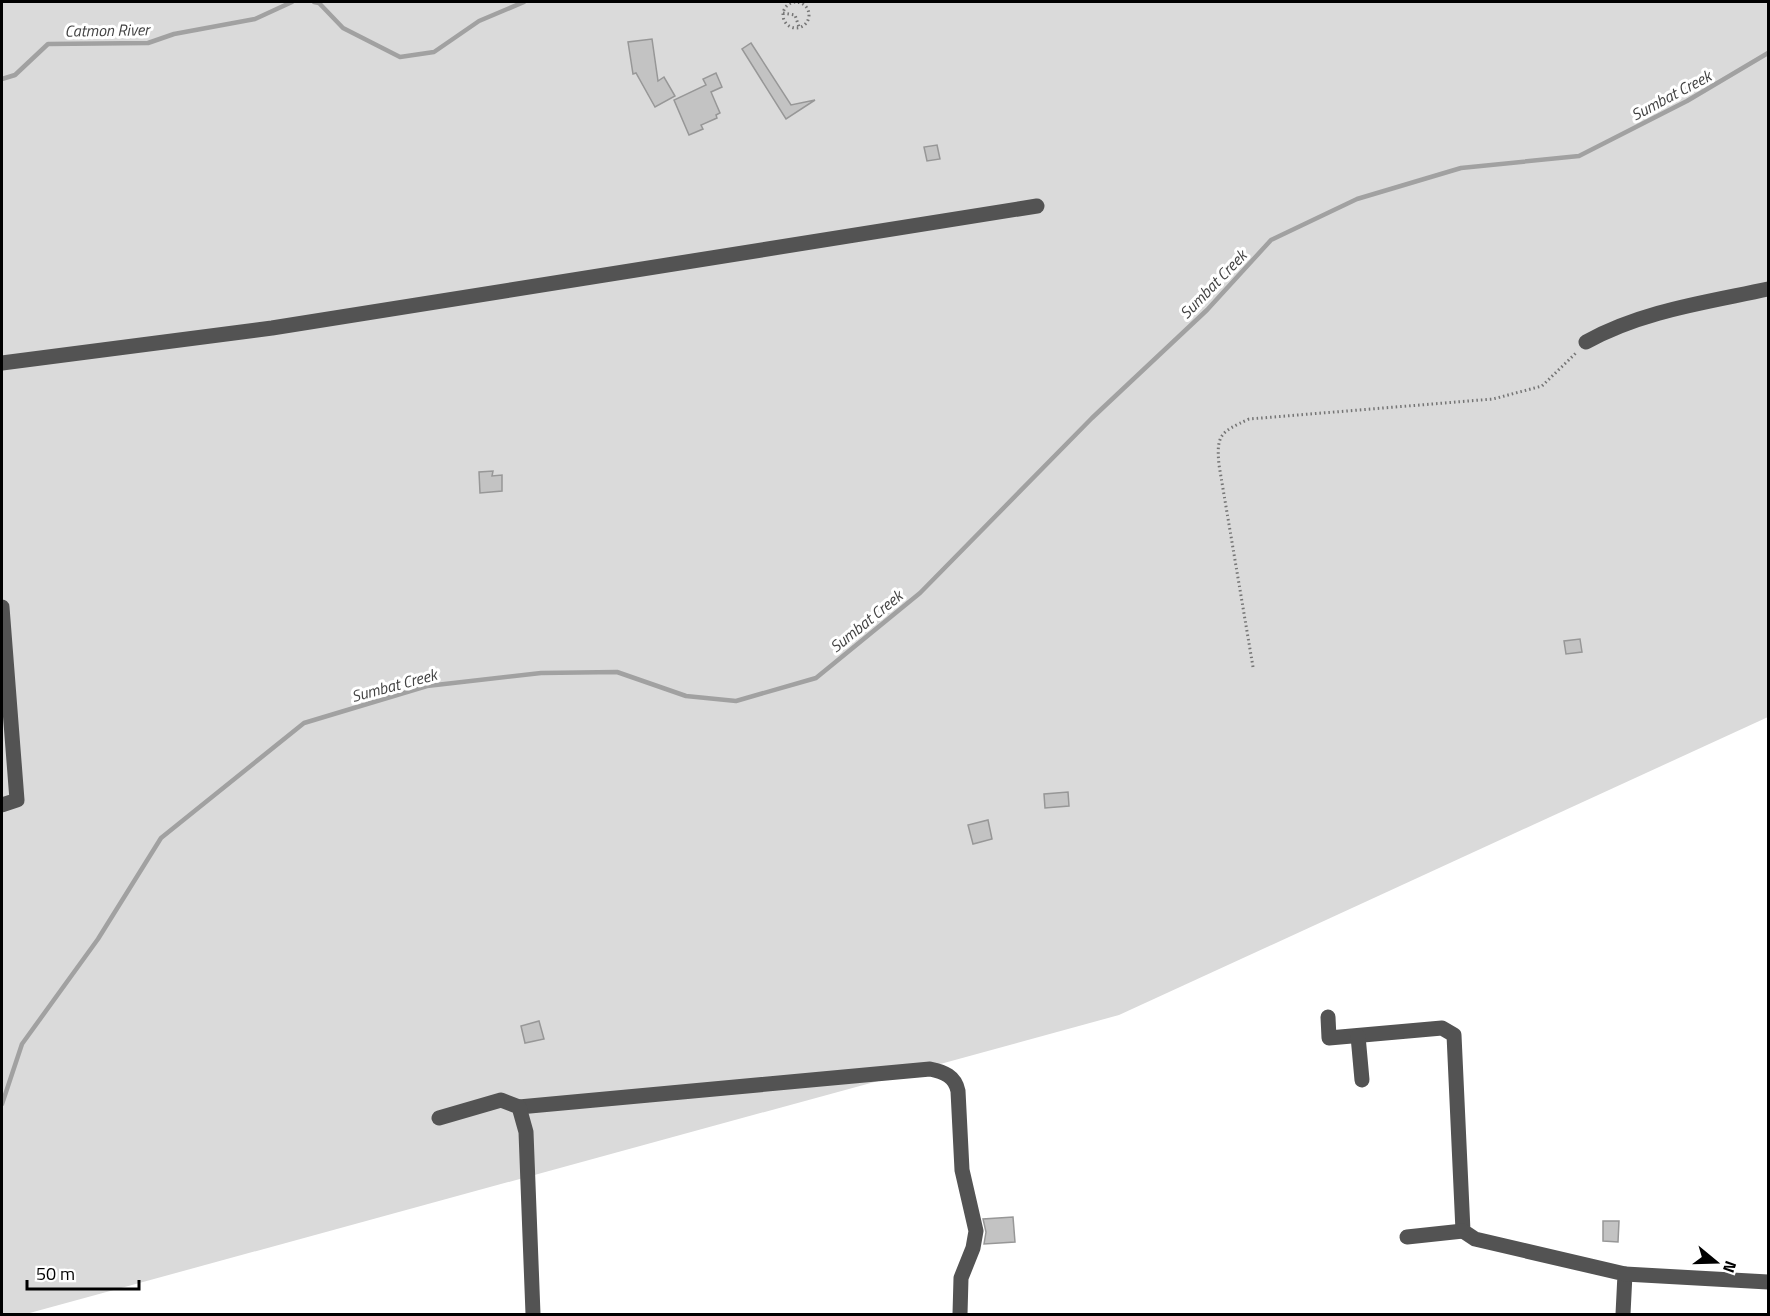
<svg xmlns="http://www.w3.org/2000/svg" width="1770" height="1316" font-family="'Titillium Web',sans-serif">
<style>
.green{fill:#dadada}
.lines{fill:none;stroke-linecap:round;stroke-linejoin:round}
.stream{stroke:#a1a1a1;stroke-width:4.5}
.building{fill:#c3c3c3;stroke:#979797;stroke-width:1.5}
.path{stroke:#757575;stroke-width:3;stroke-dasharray:1.5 3;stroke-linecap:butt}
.minor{stroke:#535353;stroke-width:15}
.labels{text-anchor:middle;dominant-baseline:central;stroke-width:6;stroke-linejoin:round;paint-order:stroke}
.water-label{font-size:16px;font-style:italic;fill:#424242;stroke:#fff}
</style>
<rect width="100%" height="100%" fill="#fff"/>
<polygon class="green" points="2,2 1768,2 1768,717 1119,1015 26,1314 2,1314"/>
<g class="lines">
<g class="stream">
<polyline points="314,2 319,3 343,28 400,57 434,52 479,21 524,2"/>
<polyline points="2,79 15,75 48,44 148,43 174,34 255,19 292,2"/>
<polyline points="2,1104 22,1044 98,939 161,838 304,723 427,686 541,673 617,672 686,696 736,701 816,678 920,593 1092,418 1207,310 1271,240 1357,199 1461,168 1579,156 1687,101 1768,53"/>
</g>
</g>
<g class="building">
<polygon points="652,39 658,81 664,77 675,96 655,107 636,73 633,74 628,42"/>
<polygon points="751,43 791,105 815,100 786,119 742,49"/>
<polygon points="716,73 722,87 711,92 720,113 716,115 717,118 701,125 703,129 689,135 674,100 706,85 703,79"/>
<polygon points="937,145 940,159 927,161 924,147"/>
<polygon points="493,471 492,476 502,475 502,491 480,493 479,472"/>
<polygon points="1580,639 1582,652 1566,654 1564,641"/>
<polygon points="1068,792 1069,806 1045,808 1044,794"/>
<polygon points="988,820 992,839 973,844 968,825"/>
<polygon points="539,1021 544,1039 525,1043 521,1026"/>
<polygon points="1013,1217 1015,1242 984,1244 986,1232 983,1219"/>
<polygon points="1603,1221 1619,1221 1618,1242 1603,1241"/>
</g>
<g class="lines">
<g class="path">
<circle cx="796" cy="15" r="13"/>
<polyline points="783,13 795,15 799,27"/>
<path d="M1253,667L1219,465C1216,434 1221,432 1249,419L1493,399L1542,386L1577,352"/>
</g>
<g class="minor">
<path d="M1586,342C1641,311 1708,302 1768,289"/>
<polyline points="2,363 272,328 1037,206"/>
<polyline points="2,607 17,800 2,805"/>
<polyline points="1328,1017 1329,1038 1442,1028 1454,1035 1463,1231 1475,1239 1625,1274 1623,1314"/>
<polyline points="1358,1036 1362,1080"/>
<path d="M519,1107L930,1069C944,1072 955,1076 958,1091L962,1170L976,1231L973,1248L961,1278L960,1314"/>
<polyline points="439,1118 501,1100 519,1107 526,1132 533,1314"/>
<polyline points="1407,1237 1463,1231"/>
<polyline points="1625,1274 1768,1282"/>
</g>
</g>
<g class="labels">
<g class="water-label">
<text transform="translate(107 30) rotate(-1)">Catmon River</text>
<text transform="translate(1671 95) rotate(-28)">Sumbat Creek</text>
<text transform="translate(1213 284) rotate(-46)">Sumbat Creek</text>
<text transform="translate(866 621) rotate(-39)">Sumbat Creek</text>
<text transform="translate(394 685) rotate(-15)">Sumbat Creek</text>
</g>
</g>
<rect width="1770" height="1316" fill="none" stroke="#000000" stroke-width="6"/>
<g transform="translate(1716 1262) rotate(109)" stroke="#ffffff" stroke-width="4.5" paint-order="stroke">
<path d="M0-4.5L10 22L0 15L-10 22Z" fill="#000000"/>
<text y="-9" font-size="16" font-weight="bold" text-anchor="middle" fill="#000000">N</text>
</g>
<path d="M27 1280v9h112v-9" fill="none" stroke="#000000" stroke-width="3"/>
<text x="36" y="1280" font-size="18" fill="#000000" stroke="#ffffff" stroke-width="4.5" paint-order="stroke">50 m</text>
</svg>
